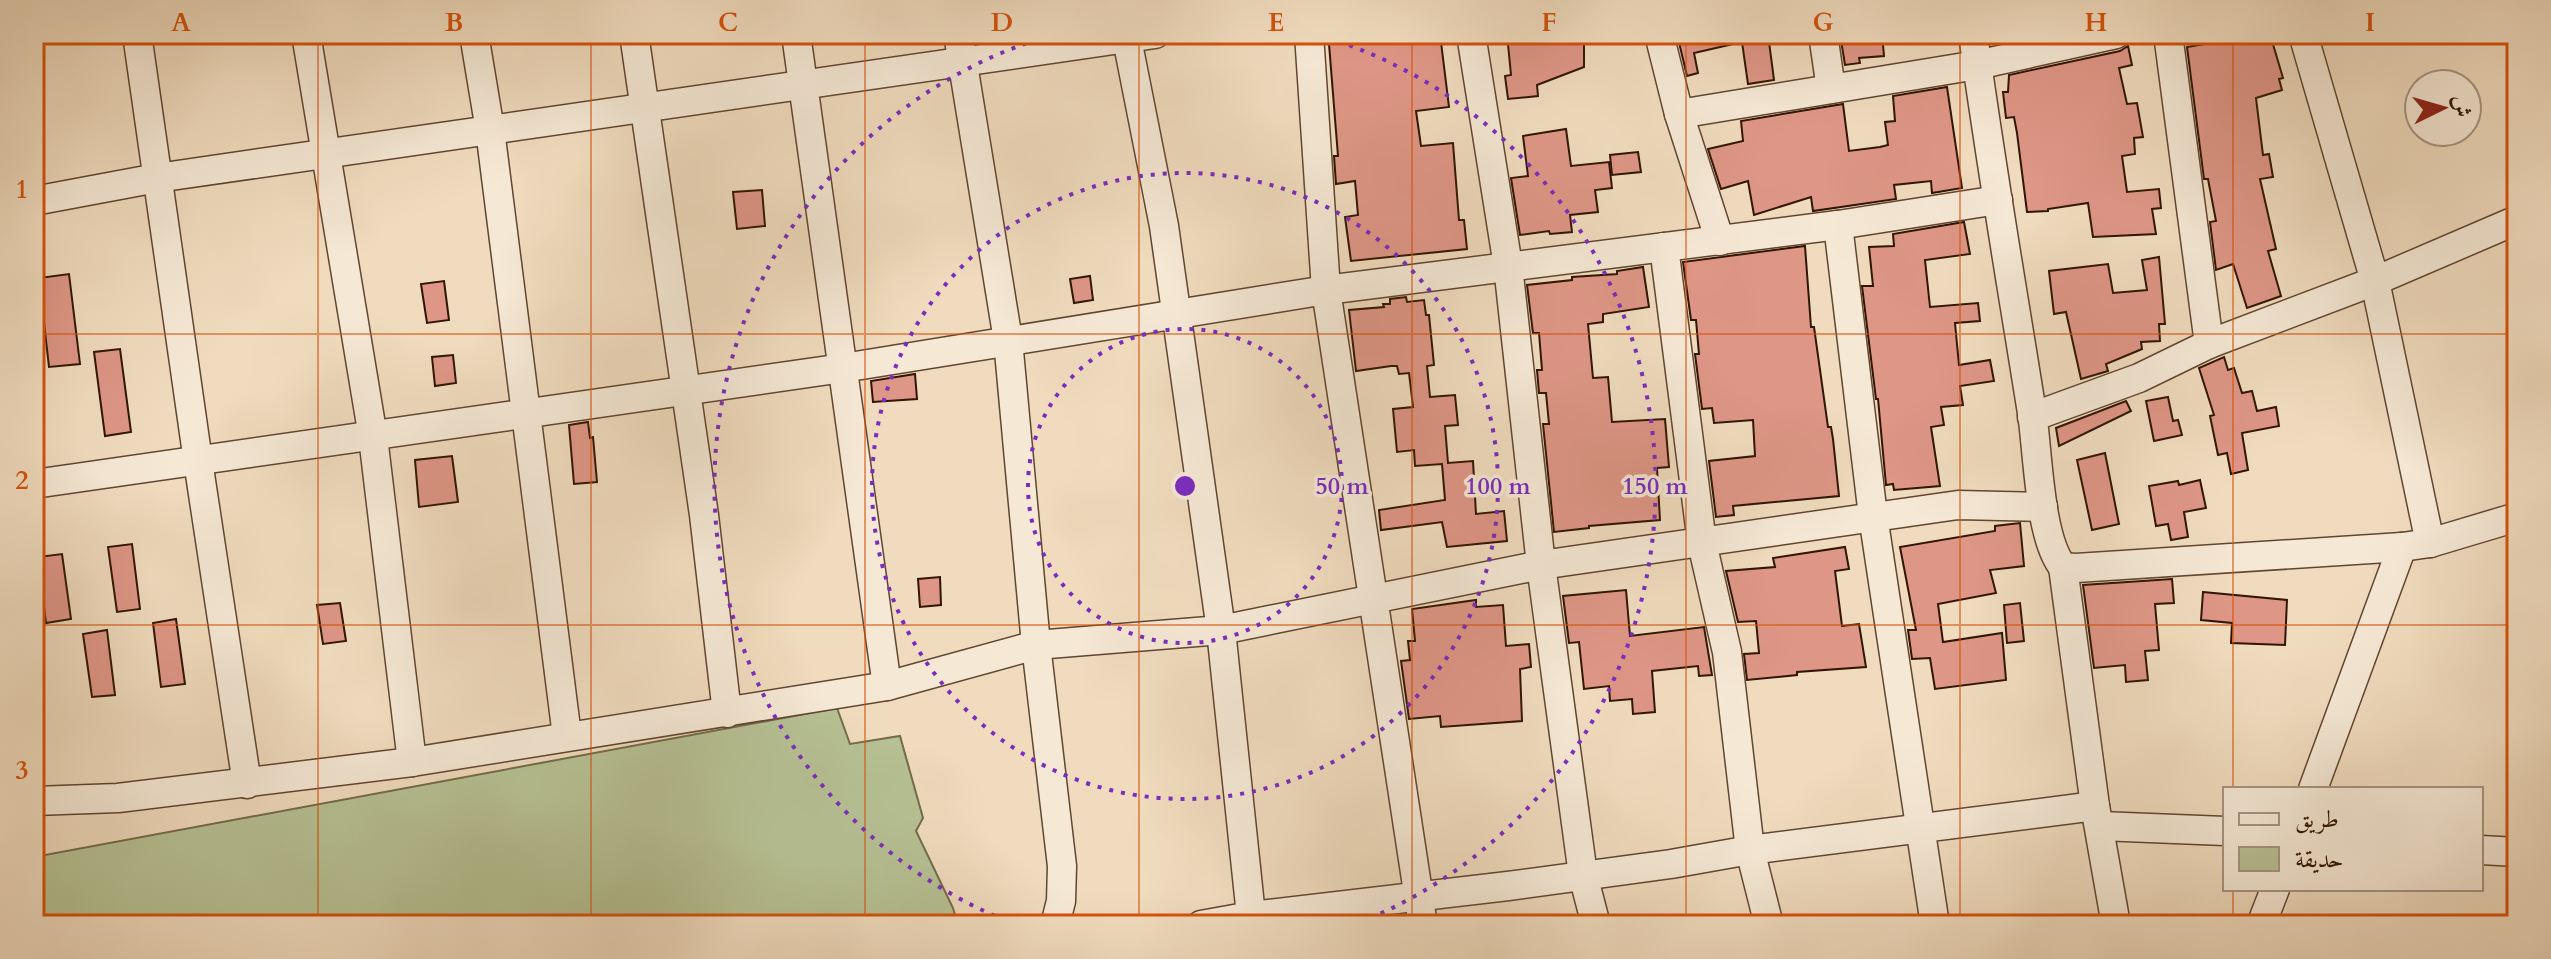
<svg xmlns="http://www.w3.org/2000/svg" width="2551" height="959" font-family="Cardo,Amiri,serif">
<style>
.green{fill:#b6c194;stroke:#746b4a;stroke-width:2}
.building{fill:#de9686;stroke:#311500;stroke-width:2}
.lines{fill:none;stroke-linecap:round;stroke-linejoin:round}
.minor-casing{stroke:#614630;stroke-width:31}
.minor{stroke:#f5e8d5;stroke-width:28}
.grid{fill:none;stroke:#d6520b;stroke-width:2;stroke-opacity:0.55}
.ring{fill:none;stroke:#7b2cbf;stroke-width:4;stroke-dasharray:4 8}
.centre{fill:#7b2cbf;stroke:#f5e8d5;stroke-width:4}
.ring-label{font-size:24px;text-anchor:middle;font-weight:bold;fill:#7b2cbf;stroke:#f5e8d5;stroke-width:7;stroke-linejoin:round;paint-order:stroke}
.neatline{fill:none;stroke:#d6520b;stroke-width:3}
.grid-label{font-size:26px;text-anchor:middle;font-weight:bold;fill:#d6520b}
</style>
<rect width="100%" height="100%" fill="#f0dbbe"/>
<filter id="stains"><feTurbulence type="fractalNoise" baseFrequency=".0025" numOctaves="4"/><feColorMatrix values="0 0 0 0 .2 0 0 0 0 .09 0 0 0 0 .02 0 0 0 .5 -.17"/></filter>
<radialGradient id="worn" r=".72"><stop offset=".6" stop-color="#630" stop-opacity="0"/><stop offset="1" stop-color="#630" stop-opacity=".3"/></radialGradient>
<polygon class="green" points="837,708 850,744 900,736 923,818 916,831 953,908 958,925 34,925 34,857"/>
<g class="building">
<polygon points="1341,34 1440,34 1449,107 1416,111 1421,146 1453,143 1459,220 1464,220 1467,249 1351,261 1345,217 1358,215 1355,181 1336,184 1334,156 1338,156 1329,44 1342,42"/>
<polygon points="1507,34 1584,34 1584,67 1537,85 1538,96 1508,99 1505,76 1511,75"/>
<polygon points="1677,34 1768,34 1774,80 1748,84 1742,42 1694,53 1698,73 1687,76"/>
<polygon points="1840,34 1882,34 1884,56 1859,58 1860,63 1845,65"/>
<polygon points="2245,34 2270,34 2283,78 2279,79 2282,90 2256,98 2263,155 2269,154 2273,177 2260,179 2276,249 2268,251 2281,296 2247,308 2233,264 2216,270 2210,222 2216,221 2208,179 2204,179 2187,47 2245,37"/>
<polygon points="2128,46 2132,65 2119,68 2127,104 2137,103 2143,137 2134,138 2135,154 2122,156 2127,192 2159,189 2161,208 2152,209 2156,234 2093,237 2088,203 2048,209 2048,211 2027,212 2017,133 2014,117 2006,118 2003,92 2008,92 2009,75 2120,51"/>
<polygon points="1947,87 1962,188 1932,193 1931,181 1894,185 1896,199 1813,211 1811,197 1754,215 1748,181 1721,189 1708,149 1743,141 1741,121 1843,104 1849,151 1880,147 1888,145 1885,122 1895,121 1893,96"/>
<polygon points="1566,129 1571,166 1609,162 1612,188 1595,190 1598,212 1570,215 1572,232 1550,234 1549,231 1520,235 1511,178 1528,176 1523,136"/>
<polygon points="1638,152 1641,172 1612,175 1610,155"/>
<polygon points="762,190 765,226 737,229 733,192"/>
<polygon points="1964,222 1970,254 1925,260 1930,307 1978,303 1980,321 1955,323 1959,365 1990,360 1994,381 1960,386 1963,405 1941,407 1944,425 1931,427 1940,486 1894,490 1893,484 1886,485 1878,399 1876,399 1862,286 1873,286 1869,247 1894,246 1893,234"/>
<polygon points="1805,246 1811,327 1814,327 1828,427 1831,427 1833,439 1839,496 1733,506 1734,515 1716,517 1709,461 1755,456 1753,420 1714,423 1712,408 1702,409 1695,354 1699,354 1696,320 1691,320 1683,262"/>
<polygon points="2159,257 2165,324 2159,324 2160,341 2141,342 2142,349 2106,364 2108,371 2081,379 2066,312 2054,314 2049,271 2108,264 2113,293 2147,290 2142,260"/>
<polygon points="1643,267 1649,307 1603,314 1603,322 1588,324 1593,378 1608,377 1612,422 1665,419 1669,467 1657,468 1660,520 1589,526 1589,528 1554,532 1543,424 1549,424 1546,393 1539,393 1537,370 1542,370 1539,333 1533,333 1527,285 1572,280 1572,277 1617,274 1617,271"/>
<polygon points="69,274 80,364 49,367 39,278"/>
<polygon points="1090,276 1093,300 1074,303 1070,279"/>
<polygon points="444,281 449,320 427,323 421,284"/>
<polygon points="1406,297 1407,302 1424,300 1426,315 1429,315 1434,365 1427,366 1430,397 1455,395 1458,425 1445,426 1448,463 1473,461 1476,514 1504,511 1507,541 1447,547 1442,522 1381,530 1379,510 1445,500 1442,464 1415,466 1414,450 1397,452 1393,409 1413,407 1409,373 1399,374 1397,366 1391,366 1356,371 1349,310 1384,307 1383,304 1390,304 1390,299"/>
<polygon points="120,349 131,432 105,436 94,352"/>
<polygon points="453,355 456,383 435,386 432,357"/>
<polygon points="2224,357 2228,370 2234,368 2242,393 2252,391 2257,411 2276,407 2279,426 2242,433 2248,470 2231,474 2227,453 2218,455 2210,416 2214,415 2199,368"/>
<polygon points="915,374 917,399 873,402 871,381"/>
<polygon points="2168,397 2173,421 2178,420 2182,435 2154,441 2146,401"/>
<polygon points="2126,401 2131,411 2059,446 2056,428"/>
<polygon points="588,422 590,438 593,437 597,482 574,484 569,425"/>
<polygon points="2105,453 2119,524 2092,530 2077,460"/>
<polygon points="452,456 458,502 419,507 415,460"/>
<polygon points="2200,480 2206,508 2184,512 2188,537 2171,540 2168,524 2156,526 2149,486 2178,481 2179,485"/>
<polygon points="2020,523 2024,566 1990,570 1996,593 1938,604 1943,642 2002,633 2006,680 1935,689 1930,658 1912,659 1908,630 1916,630 1900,547 1995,531 1995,526"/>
<polygon points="132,544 140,609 117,612 108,547"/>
<polygon points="1845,547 1849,569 1835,571 1842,626 1859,624 1866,667 1797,672 1797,675 1747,680 1744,654 1759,653 1756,621 1738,622 1726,571 1775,567 1773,558"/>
<polygon points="62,554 71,619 46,623 38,557"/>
<polygon points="940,577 941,605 920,607 918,579"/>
<polygon points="2172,579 2174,603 2155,604 2159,650 2145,651 2148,680 2126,682 2125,665 2094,668 2083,585"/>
<polygon points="1626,590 1630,636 1704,627 1712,675 1699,676 1698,666 1652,671 1655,712 1633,714 1632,699 1610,701 1609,686 1584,689 1579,642 1569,643 1563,596"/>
<polygon points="2203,592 2287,600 2285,645 2231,643 2232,623 2201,620"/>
<polygon points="1476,600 1476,607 1503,605 1506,646 1529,644 1531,667 1520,669 1522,721 1441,727 1440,716 1409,719 1401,661 1410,660 1408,641 1415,641 1412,609"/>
<polygon points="340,603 346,641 323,644 317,605"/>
<polygon points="2020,603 2024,641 2007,643 2004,605"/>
<polygon points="176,619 185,684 161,687 153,623"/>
<polygon points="107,630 115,695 92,697 83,634"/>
</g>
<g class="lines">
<g class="minor-casing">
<g id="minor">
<polyline points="137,34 198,461 247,784"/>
<polyline points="306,34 373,437 412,762"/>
<polyline points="474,34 490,130 567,736"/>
<polyline points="634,34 704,515 727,713"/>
<polyline points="796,34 887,686"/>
<polyline points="958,34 1008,340 1036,645 1062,866 1061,901 1055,925"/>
<polyline points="1126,34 1164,226 1221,630 1252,925"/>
<polyline points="1309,34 1326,290 1423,925"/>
<polyline points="1471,34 1508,266 1541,565 1583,875 1596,925"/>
<polyline points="1659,34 1679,114 1720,241"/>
<polyline points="1823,34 1831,89"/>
<path d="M1973,34C1990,161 2012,287 2032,413C2038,452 2039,538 2063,567L2076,568L2402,547L2430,543L2517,517"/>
<polyline points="2168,34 2209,344"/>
<polyline points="2303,34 2375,281 2430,543"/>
<polyline points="1679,114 1977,65 2116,34"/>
<polyline points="34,201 157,178 1155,34"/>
<polyline points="1838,225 1873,516 1935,925"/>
<polyline points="1664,247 1702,543 1727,652 1750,850 1769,925"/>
<polyline points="2032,417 2139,378 2209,344 2375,281 2517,220"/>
<polyline points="34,484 843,368 1326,290 1838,225 1998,200"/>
<polyline points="2063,567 2095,806 2116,925"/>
<polyline points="2313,789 2402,547"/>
<polyline points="34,801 118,798 412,762 887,686 1036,645 1221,630 1541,565 1958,505 2043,507"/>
<polyline points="2100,826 2225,831"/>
<polyline points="2481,850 2517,852"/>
<polyline points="1201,925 1251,916 1508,886 1671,864 1750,850 2095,806"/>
<polyline points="2261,925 2275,889"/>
</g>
</g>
<use href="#minor" class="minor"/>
</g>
<path class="grid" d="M318,34V925M591,34V925M865,34V925M1139,34V925M1412,34V925M1686,34V925M1960,34V925M2233,34V789M34,334H2517M34,625H2517M2233,889V925"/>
<g class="ring">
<circle cx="1185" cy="486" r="157"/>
<circle cx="1185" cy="486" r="313"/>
<path d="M1017 925A470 470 0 0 1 1055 34M1315 34A470 470 0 0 1 1353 925"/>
</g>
<circle cx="1185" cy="486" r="12" class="centre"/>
<g class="ring-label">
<text x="1342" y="494">50 m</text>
<text x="1498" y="494">100 m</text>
<text x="1655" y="494">150 m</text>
</g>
<rect width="2551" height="959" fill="none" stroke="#f0dbbe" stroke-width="88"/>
<rect x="2223" y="787" width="260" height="104" fill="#f5e8d5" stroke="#a79480" stroke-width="2"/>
<rect x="2239" y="813" width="40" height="12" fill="#f5e8d5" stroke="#a79480" stroke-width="2"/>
<text x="2295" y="827" font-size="24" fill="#311500">طريق</text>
<rect x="2239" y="847" width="40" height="24" fill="#b6c194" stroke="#a79480" stroke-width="2"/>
<text x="2295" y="867" font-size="24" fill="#311500">حديقة</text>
<g transform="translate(2443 108) rotate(85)"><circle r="38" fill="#f5e8d5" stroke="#a79480" stroke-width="2"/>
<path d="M0-6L14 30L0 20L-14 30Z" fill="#8f2418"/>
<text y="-12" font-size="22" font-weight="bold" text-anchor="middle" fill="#311500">ش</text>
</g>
<rect x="44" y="44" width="2463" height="871" class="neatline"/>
<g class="grid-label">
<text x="181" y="31">A</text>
<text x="454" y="31">B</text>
<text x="728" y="31">C</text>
<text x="1002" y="31">D</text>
<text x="1276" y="31">E</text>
<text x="1549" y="31">F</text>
<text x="1823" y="31">G</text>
<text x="2096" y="31">H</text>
<text x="2370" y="31">I</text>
<text x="22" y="198">1</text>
<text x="22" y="489">2</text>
<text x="22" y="779">3</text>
</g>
<rect width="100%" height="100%" filter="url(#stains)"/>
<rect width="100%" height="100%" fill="url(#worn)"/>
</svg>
